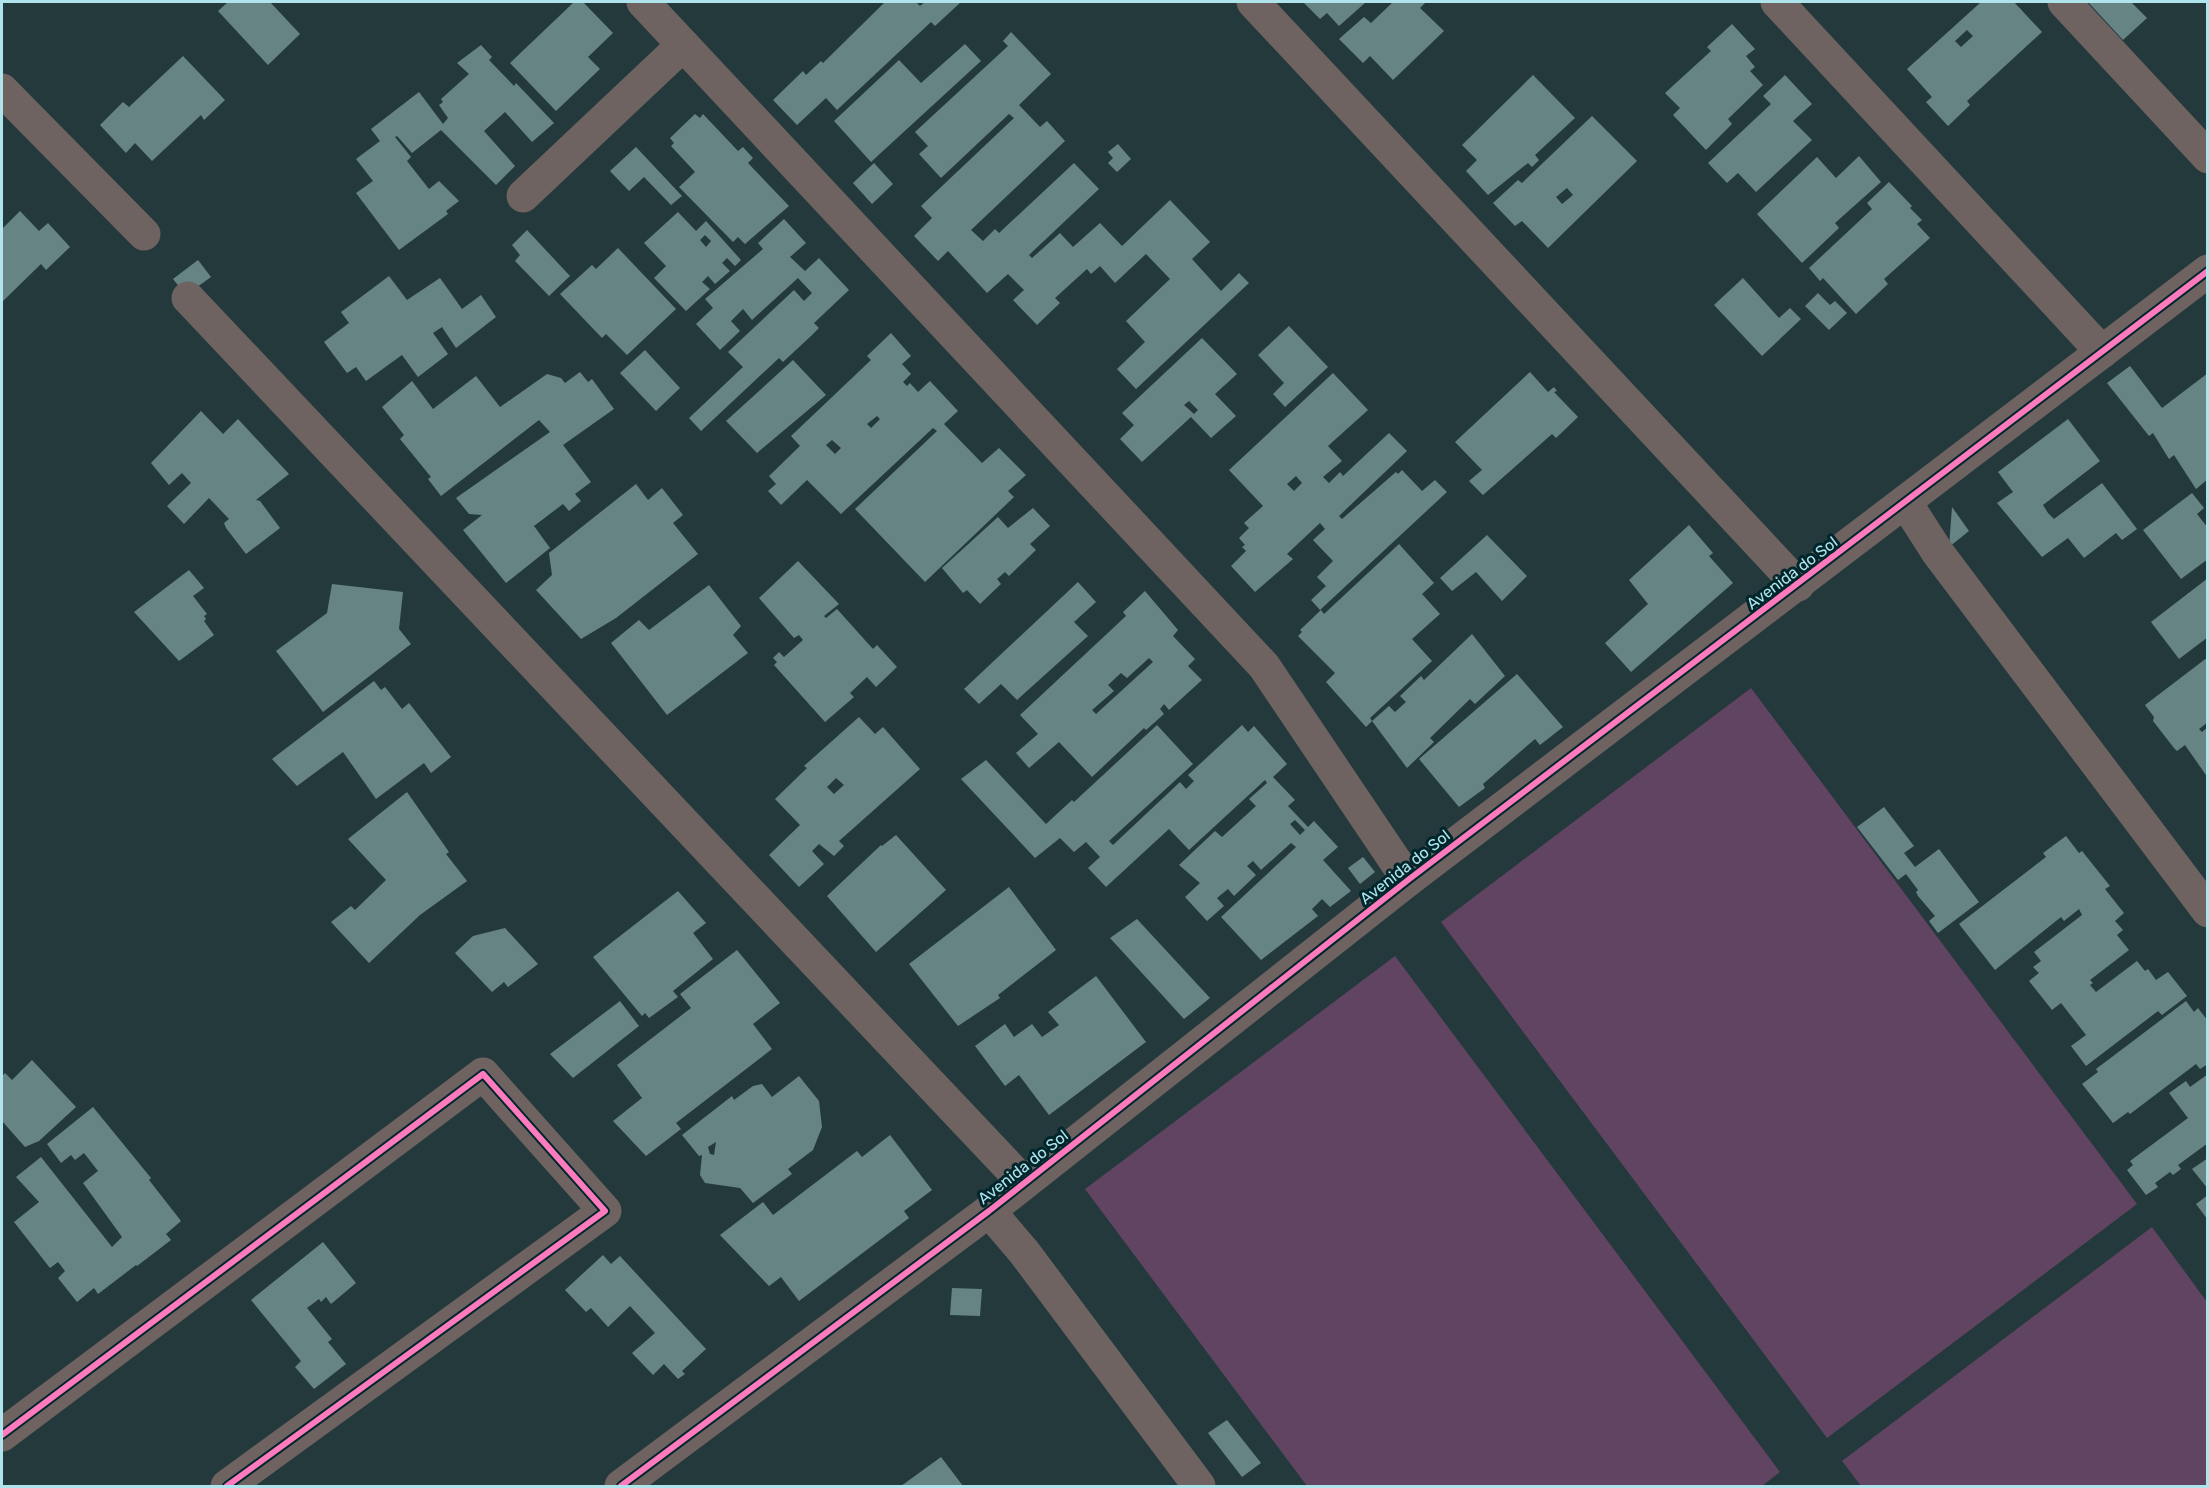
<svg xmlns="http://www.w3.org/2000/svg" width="2209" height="1488" font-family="Rubik,sans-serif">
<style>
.green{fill:#614462}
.building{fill:#678484;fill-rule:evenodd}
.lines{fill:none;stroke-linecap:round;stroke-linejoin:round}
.minor{stroke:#6f6361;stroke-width:33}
.cycleway-casing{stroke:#00262c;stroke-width:10}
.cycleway{stroke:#fd7abc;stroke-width:6}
.labels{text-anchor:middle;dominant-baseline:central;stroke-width:6;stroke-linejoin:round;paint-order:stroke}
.street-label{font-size:16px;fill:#b0e4ed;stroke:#00262c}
</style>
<rect width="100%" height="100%" fill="#24393c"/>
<g class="green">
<polygon points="1751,688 2137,1204 1827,1438 1441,922"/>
<polygon points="1395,956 1780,1472 1762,1486 1307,1486 1085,1189"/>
<polygon points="2152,1227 2207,1302 2207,1486 1861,1486 1842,1461"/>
</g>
<g class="building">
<polygon points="228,2 270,2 300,34 268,65 218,11"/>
<polygon points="574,2 583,2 613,33 588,57 600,69 556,111 510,63"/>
<polygon points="885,2 916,2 920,6 925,2 961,2 935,26 931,22 837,110 826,98 797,125 773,100 803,71 806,75 821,61 823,63"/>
<polygon points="1303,2 1366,2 1339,26 1327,13 1320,19"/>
<polygon points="1393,2 1426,2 1420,8 1444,31 1393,80 1370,56 1363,63 1339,39 1364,17 1371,23"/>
<path d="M1981,2H2014L2042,32L1967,101L1970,105L1948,126L1926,102L1932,97L1907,69ZM1967,30L1973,36L1961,47L1955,41Z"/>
<polygon points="2088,2 2131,2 2147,18 2123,40"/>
<polygon points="1732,24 1755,49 1746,56 1755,67 1750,71 1763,85 1728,119 1732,124 1706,150 1673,115 1680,108 1665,93 1711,51 1707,47"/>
<polygon points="1011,32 1051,74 1019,105 1040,127 1047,121 1065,141 971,230 983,241 995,229 999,233 1074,163 1099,189 1029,255 1032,258 1060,233 1073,247 1100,223 1122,246 1170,200 1210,242 1192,259 1221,291 1239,273 1249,283 1136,389 1117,369 1145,342 1126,321 1170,279 1146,254 1115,283 1100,266 1091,274 1087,269 1055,298 1060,303 1037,325 1013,300 1024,290 1008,274 987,293 948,251 938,261 914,236 932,218 921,206 1014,118 1009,114 941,178 919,154 928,146 915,132 1008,46 1003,41"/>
<polygon points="965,44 981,61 871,162 834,121 899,60 921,83"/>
<polygon points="481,45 492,57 489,60 514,86 516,83 554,123 532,142 505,112 484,131 515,166 496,185 441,130 412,153 397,136 395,137 411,157 407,161 429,189 439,181 459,201 446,211 448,214 399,250 356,193 373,181 356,159 380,141 371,129 419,92 443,124 448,118 439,105 443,102 441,99 469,74 457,63"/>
<polygon points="183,56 225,100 204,120 201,115 152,161 135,143 126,153 100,125 123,102 129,107"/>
<polygon points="1533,75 1575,118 1535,155 1539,160 1532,167 1528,163 1488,195 1466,171 1477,160 1462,145"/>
<polygon points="1785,75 1812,104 1793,121 1812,140 1756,192 1738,173 1727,183 1708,163 1771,104 1763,96"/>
<polygon points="695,114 700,118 703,114 738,151 743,147 753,158 748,163 789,206 745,244 738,237 733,242 679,187 695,172 671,146 674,143 670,138"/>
<path d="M1592,116L1637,161L1548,248L1522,221L1515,226L1493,203L1518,180L1522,183ZM1567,188L1573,195L1562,204L1556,197Z"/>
<polygon points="1118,144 1131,159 1117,172 1108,163 1113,158 1108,152"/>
<polygon points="636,147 682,196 671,205 644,177 629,191 610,171"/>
<polygon points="1859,156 1881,182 1835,223 1839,228 1802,263 1757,214 1817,157 1836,178"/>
<polygon points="874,163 893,184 872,204 853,183"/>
<polygon points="1889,182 1912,206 1910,208 1922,220 1917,224 1930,238 1884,279 1888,284 1856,314 1823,278 1820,281 1809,268 1872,209 1867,203"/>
<polygon points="20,211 39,231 48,223 70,247 46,270 41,264 2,302 2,229"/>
<path d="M678,212L696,231L706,221L741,260L735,266L727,258L722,263L730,271L715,284L708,276L702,282L710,289L686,311L654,278L666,266L644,243ZM705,235L711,241L706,247L700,240Z"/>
<polygon points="784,219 806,243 790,257 805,271 819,258 849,290 814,323 819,328 811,336 783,362 779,358 701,431 689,418 743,367 728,352 794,290 804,301 812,293 798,278 752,320 743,309 731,321 740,331 720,350 696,324 713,308 705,299 763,249 758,243"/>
<polygon points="527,230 570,276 549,296 515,261 520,255 512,245"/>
<polygon points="618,248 676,309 627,355 606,334 602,338 560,294 592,265 596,269"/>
<polygon points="198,260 211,277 186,295 173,279"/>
<polygon points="389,276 407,300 440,278 462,309 481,295 496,317 456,348 442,327 433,333 448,354 418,377 402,355 366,381 356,367 347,373 324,342 349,323 341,312"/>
<polygon points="1743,278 1779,318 1790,308 1801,319 1762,356 1714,305"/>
<polygon points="1818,293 1830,305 1835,301 1847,313 1829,330 1805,306"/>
<polygon points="1289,326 1328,367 1285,407 1273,394 1284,383 1258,355"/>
<path d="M891,333L911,356L902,364L911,374L903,382L907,386L910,383L918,392L930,381L958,411L944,424L980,461L982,463L999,448L1026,475L1008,491L1014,497L925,582L855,509L937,431L933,428L841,514L807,480L781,505L768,491L776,484L769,476L800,446L791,436L871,360L867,356ZM877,416L880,419L871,428L867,424ZM832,440L841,448L835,454L826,445Z"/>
<path d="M1202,338L1237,374L1215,394L1236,416L1211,438L1191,417L1142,462L1120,439L1134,425L1122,413ZM1189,401L1198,410L1194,414L1184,405Z"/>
<polygon points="645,350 680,388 656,411 620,373"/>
<polygon points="793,360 826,395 757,453 726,421"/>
<polygon points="2130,366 2162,408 2208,373 2208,479 2196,489 2174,455 2169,459 2153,433 2149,436 2107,383"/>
<polygon points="580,372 588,382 592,379 614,409 563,445 591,482 575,494 581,501 569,511 563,504 534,526 550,548 506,583 463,530 482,515 469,514 456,498 550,432 539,420 441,496 428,479 431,477 400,439 404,435 382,407 412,381 433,409 476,376 500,407 547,374 561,378 565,383"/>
<polygon points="1530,372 1548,392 1554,387 1557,391 1554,392 1578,417 1556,438 1552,434 1483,495 1469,481 1482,470 1455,442"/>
<path d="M1333,373L1368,410L1328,446L1342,461L1323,477L1329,483L1340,472L1343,476L1389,433L1407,451L1339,516L1342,519L1396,472L1398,474L1402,470L1422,491L1435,480L1447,492L1320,610L1311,600L1326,586L1317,577L1333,561L1313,540L1325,529L1320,523L1287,554L1293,559L1255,592L1231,566L1246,551L1242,547L1245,545L1239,538L1249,528L1244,523L1263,506L1229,470ZM1296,476L1302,483L1294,491L1287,484Z"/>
<polygon points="201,411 223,434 238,419 289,474 256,500 260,501 280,528 246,554 226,528 224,523 229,519 209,498 184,524 167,506 191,483 182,473 169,485 151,463"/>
<polygon points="2068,419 2100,461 2043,505 2048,513 2054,519 2102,483 2137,529 2122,540 2116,533 2084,558 2068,538 2042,557 1997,503 2013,492 1998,472"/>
<polygon points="636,484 648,500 662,488 683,515 673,523 698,554 616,618 581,639 536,590 552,575 549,553"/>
<polygon points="2192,493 2204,508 2197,514 2208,528 2208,559 2181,579 2143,530"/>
<polygon points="1952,507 1969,531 1949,547"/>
<polygon points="1033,508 1050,526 1030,544 1036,550 1009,576 1005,572 997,579 1001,584 980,604 967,590 963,593 942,568 998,517 1008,528"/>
<polygon points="1689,525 1713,553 1709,556 1733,583 1631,672 1605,643 1648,604 1629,580"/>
<polygon points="1487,535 1527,576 1502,601 1476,572 1452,591 1440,578"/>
<polygon points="1399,544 1434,583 1422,594 1440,614 1412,639 1432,661 1370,718 1372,721 1366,727 1326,682 1335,673 1298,636 1302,632 1300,630 1321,610 1324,614"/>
<polygon points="798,561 839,604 824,616 826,618 837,609 873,649 877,645 897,667 876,687 867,677 850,693 854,697 825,722 774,665 777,662 773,658 779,652 784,657 803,640 799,635 794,638 759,598"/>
<polygon points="189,570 204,588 193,596 207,614 204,616 206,619 204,621 214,635 179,661 134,612"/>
<polygon points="2208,578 2208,637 2179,659 2151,622"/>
<polygon points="1078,582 1096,602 1074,622 1088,636 1017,700 1001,684 979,704 964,689"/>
<polygon points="332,584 403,592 399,629 411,644 323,712 276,651 327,613"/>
<polygon points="709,585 741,626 733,635 748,653 667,715 611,643 639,620 649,630"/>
<path d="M1145,591L1178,630L1173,636L1195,659L1188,666L1202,680L1169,710L1164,704L1160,709L1164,714L1146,730L1144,728L1092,777L1059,742L1029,768L1016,753L1038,734L1020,715L1126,616L1123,612ZM1149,658L1153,662L1096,714L1092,710L1114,691L1108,685L1121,673L1127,678Z"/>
<polygon points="1472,634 1505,676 1475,704 1470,699 1430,738 1434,742 1407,768 1372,721 1389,706 1395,712 1406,702 1400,696 1421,676 1424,680"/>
<polygon points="2208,657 2208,722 2199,729 2202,732 2208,727 2208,778 2185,745 2177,751 2174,748 2153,721 2154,717 2145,705"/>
<polygon points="1517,674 1563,727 1540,745 1535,739 1483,784 1485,788 1459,807 1419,759"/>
<polygon points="374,681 381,690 385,687 402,709 409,703 451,757 431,773 424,763 376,799 343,752 297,786 272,759"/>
<path d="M859,717L875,734L883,727L920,769L839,841L844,846L834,856L819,844L812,851L824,864L799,887L769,855L800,825L775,799L807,768L804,766ZM836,778L844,785L834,794L827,787Z"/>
<path d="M1157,725L1193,764L1109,841L1113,845L1180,782L1186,789L1194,781L1188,775L1242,725L1248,732L1254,726L1287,764L1273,777L1295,800L1288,806L1308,827L1314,821L1338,847L1323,860L1351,891L1330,907L1322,899L1312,909L1318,916L1261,960L1221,917L1296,847L1291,843L1261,870L1253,861L1247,866L1256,875L1234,896L1228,889L1217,898L1224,906L1207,921L1185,897L1200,883L1179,865L1215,831L1222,837L1256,806L1249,799L1267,783L1265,780L1189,850L1169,829L1106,887L1088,868L1100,857L1086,842L1074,852L1060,838L1035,858L961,779L986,760L1046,824L1072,800L1074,802ZM1295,820L1305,830L1300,835L1290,824Z"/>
<polygon points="407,792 449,852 446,854 467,881 420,915 369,963 331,922 351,906 355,910 386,880 348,839"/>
<polygon points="1884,807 1914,846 1904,853 1915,867 1939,849 1979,902 1938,933 1929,921 1935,916 1918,896 1916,892 1918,890 1906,874 1898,880 1857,827"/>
<polygon points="896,835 946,890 876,952 827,896 881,845 882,846"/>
<polygon points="2066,836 2079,853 2082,851 2110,886 2105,889 2124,913 2115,921 2123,930 2117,935 2129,950 2090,980 2093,983 2090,985 2096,992 2137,961 2145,971 2148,969 2156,980 2168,972 2187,996 2162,1015 2158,1011 2086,1066 2071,1046 2086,1035 2061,1003 2052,1010 2029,981 2039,973 2033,967 2041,961 2034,952 2082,915 2079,909 2064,921 2061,917 1995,970 1959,924 2046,857 2043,853"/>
<polygon points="1363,857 1375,872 1360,884 1348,868"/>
<polygon points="1009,887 1056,950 998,995 1000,998 958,1026 909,964"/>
<polygon points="678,891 706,923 693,933 713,959 673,991 678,997 649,1018 645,1013 642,1016 593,957"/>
<polygon points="1137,919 1210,998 1184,1019 1110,938"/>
<polygon points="505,928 538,964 508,987 504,982 492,992 455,953 473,936"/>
<polygon points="737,950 780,1003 753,1024 772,1049 676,1123 681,1129 646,1156 613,1121 642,1098 617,1065 691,1008 680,994"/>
<polygon points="1096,976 1146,1042 1049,1115 1019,1075 1005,1086 975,1046 1005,1024 1014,1037 1032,1024 1042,1037 1059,1025 1048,1012"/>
<polygon points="620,1001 639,1026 573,1078 550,1054"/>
<polygon points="2186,1001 2194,1012 2198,1008 2208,1021 2208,1064 2200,1069 2196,1064 2130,1114 2128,1112 2113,1123 2082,1084 2098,1072 2096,1069"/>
<polygon points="32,1060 76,1107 39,1141 25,1147 2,1121 2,1076 5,1073 12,1080"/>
<polygon points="2208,1074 2208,1143 2178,1165 2181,1169 2173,1175 2170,1172 2155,1183 2158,1187 2146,1195 2127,1170 2133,1165 2130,1161 2188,1118 2169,1093 2186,1081 2190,1087"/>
<path d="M799,1076L819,1101L822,1127L813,1150L788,1169L792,1174L753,1203L740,1188L705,1183L700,1175L702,1155L699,1156L682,1135L732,1096L734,1100L753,1086L762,1084L772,1097ZM716,1142L714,1155L710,1154L708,1147Z"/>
<polygon points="93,1107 151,1178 149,1180 181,1221 166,1234 171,1240 137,1266 136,1265 98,1294 94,1288 77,1302 58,1278 65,1271 58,1262 50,1268 14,1222 39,1202 16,1177 41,1157 112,1247 122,1237 83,1183 98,1171 84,1153 75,1160 71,1155 61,1163 47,1144"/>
<polygon points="890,1135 932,1190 904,1211 909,1218 799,1301 781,1277 769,1286 720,1235 763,1202 773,1215 857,1151 862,1157"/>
<polygon points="2208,1158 2208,1189 2192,1169"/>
<polygon points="2208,1195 2208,1220 2196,1204"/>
<polygon points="323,1242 356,1283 331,1304 326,1297 321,1302 319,1299 307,1308 332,1339 328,1342 346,1364 314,1389 295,1367 301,1361 251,1300"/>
<polygon points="603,1255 611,1264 620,1256 706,1349 682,1371 685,1374 678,1379 664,1364 653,1375 632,1353 655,1333 630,1306 608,1327 591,1308 586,1312 565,1290"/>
<polygon points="952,1288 982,1289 980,1316 950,1315"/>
<polygon points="1227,1420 1261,1463 1242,1477 1208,1433"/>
<polygon points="941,1457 963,1486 901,1486"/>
</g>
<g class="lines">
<g class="minor">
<polyline points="643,2 1264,666 1408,880"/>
<polyline points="1253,2 1798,585"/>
<polyline points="1777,2 2102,352"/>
<polyline points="2064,2 2208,157"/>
<polyline points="2,90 144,234"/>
<polyline points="523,196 683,45"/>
<polyline points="188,298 1024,1183"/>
<polyline points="1906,503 1938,553 2208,911"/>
<polyline points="989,1211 1024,1252 1199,1486"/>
<polyline points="2,1435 483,1074 605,1211 227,1486"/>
<polyline points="621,1486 989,1211 1408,880 2208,271"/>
</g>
<g class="cycleway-casing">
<g id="cycleway">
<polyline points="2,1435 483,1074 605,1211 227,1486"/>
<polyline points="621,1486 989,1211 1408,880 2208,271"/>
</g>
</g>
<use href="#cycleway" class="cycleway"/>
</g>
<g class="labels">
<g class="street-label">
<text transform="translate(1792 573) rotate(-37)">Avenida do Sol</text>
<text transform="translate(1405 867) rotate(-38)">Avenida do Sol</text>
<text transform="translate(1023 1167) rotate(-38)">Avenida do Sol</text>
</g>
</g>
<rect width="2209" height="1488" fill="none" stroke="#b0e4ed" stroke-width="6"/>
</svg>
